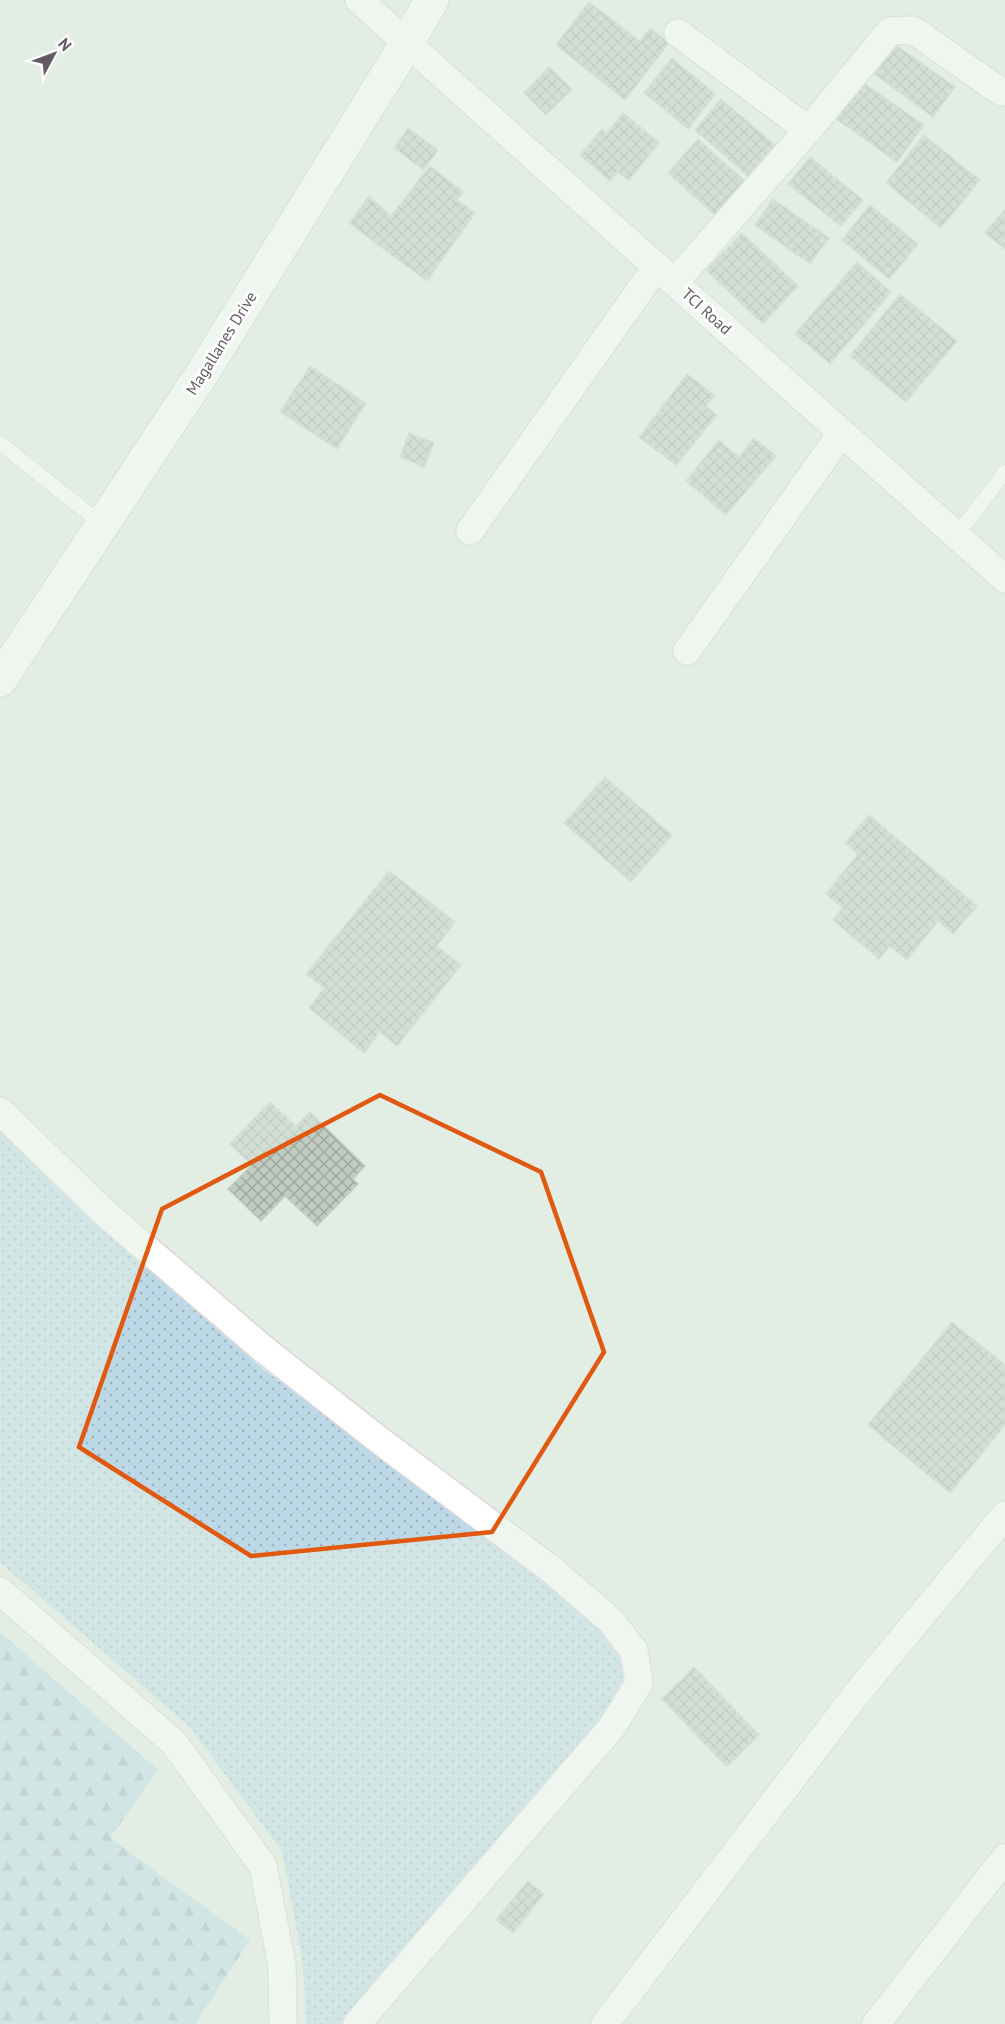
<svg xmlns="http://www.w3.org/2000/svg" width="1005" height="2024" font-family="'PT Sans',sans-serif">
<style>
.grass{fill:url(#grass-dots)}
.forest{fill:url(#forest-firs)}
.building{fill:url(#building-cross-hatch);stroke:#c0d3c0;stroke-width:1.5}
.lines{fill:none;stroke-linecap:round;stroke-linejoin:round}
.service-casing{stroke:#dcd5dc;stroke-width:16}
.minor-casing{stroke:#dcd5dc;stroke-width:30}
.tertiary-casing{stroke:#dcd5dc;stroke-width:36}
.service{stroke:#fff;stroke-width:14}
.minor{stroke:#fff;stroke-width:27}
.tertiary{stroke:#fff;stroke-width:33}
.marked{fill:none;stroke:#e15910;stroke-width:4.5;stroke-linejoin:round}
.labels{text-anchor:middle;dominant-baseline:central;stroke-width:6;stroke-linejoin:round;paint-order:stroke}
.street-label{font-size:16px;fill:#635a64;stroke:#fff}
</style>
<defs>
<pattern id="grass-dots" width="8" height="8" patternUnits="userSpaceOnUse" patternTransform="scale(1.5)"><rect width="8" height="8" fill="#bdd9e7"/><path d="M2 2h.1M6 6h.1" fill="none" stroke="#9db3bf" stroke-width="1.8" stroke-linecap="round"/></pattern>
<pattern id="forest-firs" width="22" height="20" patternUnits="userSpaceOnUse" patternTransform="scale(1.5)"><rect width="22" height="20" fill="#bdd9e7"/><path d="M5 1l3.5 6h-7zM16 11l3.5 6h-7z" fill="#9db3bf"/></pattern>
<pattern id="building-cross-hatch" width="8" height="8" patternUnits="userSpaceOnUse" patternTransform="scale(1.5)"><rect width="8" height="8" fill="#c0ccc1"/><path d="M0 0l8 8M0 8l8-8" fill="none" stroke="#a0a9a0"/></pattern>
</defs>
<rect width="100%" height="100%" fill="#e2eee3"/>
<polygon class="grass" points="0,1130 92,1221 263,1369 546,1580 603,1627 622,1661 624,1687 587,1738 342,2024 306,2024 303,1963 282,1851 189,1726 0,1562"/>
<polygon class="forest" points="0,1632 158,1770 110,1838 250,1940 195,2024 0,2024"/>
<g class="building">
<polygon points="589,2 640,41 650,28 669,43 625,100 556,45"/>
<polygon points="896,45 955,87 933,117 875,74"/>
<polygon points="672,58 715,94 688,129 644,93"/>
<polygon points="549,67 572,89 546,115 524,93"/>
<polygon points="861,81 924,125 897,162 835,118"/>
<polygon points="721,99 776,146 749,177 695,130"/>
<polygon points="623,113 659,142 629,181 618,172 610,181 580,155 602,129 607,133"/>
<polygon points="408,128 438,150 424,170 394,148"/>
<polygon points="924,135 980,180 941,228 886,183"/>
<polygon points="698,139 747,183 717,217 668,173"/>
<polygon points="810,157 863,200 841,226 788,184"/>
<polygon points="430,166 463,192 457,200 475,213 427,281 349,223 369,196 391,216"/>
<polygon points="773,199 829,238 810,264 755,225"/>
<polygon points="870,205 918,244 889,279 842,240"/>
<polygon points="1005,209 1005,249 985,233"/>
<polygon points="742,233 798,286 763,324 706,270"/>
<polygon points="857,262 891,292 830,364 795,334"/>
<polygon points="900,294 957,341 906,402 850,356"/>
<polygon points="310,366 366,403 337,449 280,412"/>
<polygon points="687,374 714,395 706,406 717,415 676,465 639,437"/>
<polygon points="409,433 434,443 424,467 400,457"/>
<polygon points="754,438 776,456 726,515 686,481 719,440 739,457"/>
<polygon points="605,777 672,835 631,882 564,823"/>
<polygon points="869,815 977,906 953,934 938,921 907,960 890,946 879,959 833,920 843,908 826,894 858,854 845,843"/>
<polygon points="389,871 455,922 437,946 461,965 397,1046 380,1032 364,1053 309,1008 324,988 306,974"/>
<polygon points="270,1102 296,1126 310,1112 365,1166 353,1179 358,1184 317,1226 285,1196 261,1221 228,1189 252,1165 230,1144"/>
<polygon points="952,1322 1005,1365 1005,1425 950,1493 868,1425"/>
<polygon points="694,1667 759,1735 727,1767 662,1699"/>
<polygon points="528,1881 544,1894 513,1933 496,1920"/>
</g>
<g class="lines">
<g class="service-casing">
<g id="service">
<polyline points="0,443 103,525"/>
<polyline points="956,536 1005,472"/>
</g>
</g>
<g class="minor-casing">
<g id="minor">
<polyline points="359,0 1005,579"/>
<polyline points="678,33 808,130"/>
<polyline points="675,282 808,130 890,31 913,30 1001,92"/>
<polyline points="470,531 657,266"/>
<polyline points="687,651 841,434"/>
<polyline points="0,1111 105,1213 261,1347 379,1440 552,1570 611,1621 634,1651 639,1683 612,1727 357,2024"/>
<polyline points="0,1591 174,1743 263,1866 282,1966 283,2024"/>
<polyline points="605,2024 858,1692 1005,1515"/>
<polyline points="876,2024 1005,1858"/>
</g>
</g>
<g class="tertiary-casing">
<polyline id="tertiary" points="0,680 205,369 407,43 432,0"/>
</g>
<use href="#service" class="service"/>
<use href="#minor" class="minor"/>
<use href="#tertiary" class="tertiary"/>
</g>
<path d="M0 0H1005V2024H0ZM380,1095L541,1172L604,1352L492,1532L251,1556L79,1447L162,1209Z" fill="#e2eee3" fill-opacity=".55" fill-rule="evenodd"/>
<path class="marked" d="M380,1095L541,1172L604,1352L492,1532L251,1556L79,1447L162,1209Z"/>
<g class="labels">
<g class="street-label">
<text transform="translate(707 311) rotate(42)">TCI Road</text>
<text transform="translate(221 343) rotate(-58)">Magallanes Drive</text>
</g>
</g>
<g transform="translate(54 54) rotate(49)" stroke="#ffffff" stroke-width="4.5" paint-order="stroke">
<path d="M0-4.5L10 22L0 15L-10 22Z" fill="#635a64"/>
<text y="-9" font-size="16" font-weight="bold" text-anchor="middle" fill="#635a64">N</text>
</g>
</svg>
